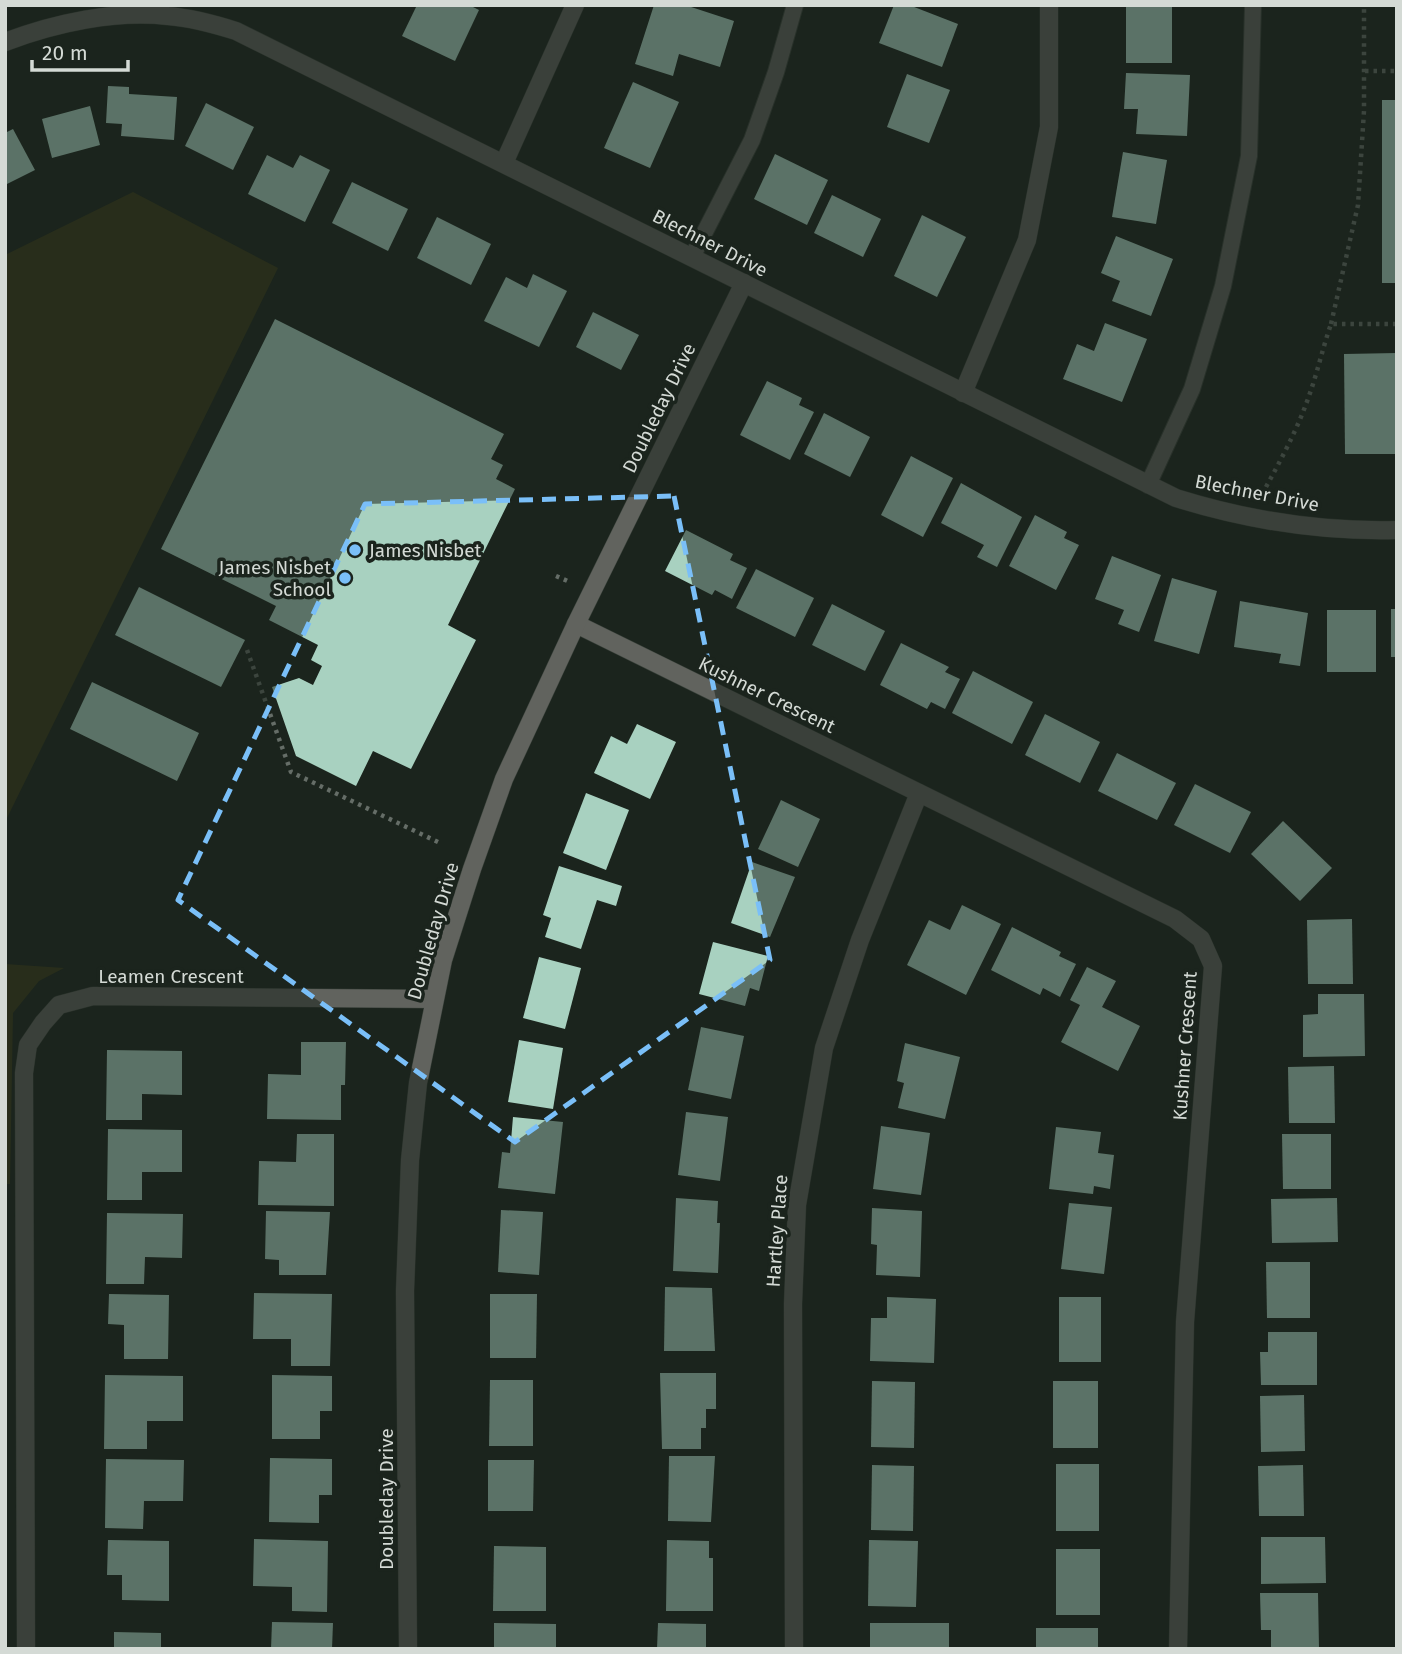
<svg xmlns="http://www.w3.org/2000/svg" width="1402" height="1654" font-family="'Fira Sans',sans-serif">
<style>
.park{fill:#383919}
.building{fill:#a8d1c0}
.lines{fill:none;stroke-linecap:round;stroke-linejoin:round}
.service-casing{stroke:#39413a;stroke-width:18}
.minor-casing{stroke:#39413a;stroke-width:19}
.path{stroke:#656d67;stroke-width:4.5;stroke-dasharray:3.5 5;stroke-linecap:butt}
.service{stroke:#61635e;stroke-width:16}
.minor{stroke:#61635e;stroke-width:18}
.marked{fill:none;stroke:#7abff8;stroke-width:5;stroke-dasharray:14 9;stroke-linejoin:round}
.poi-dot{fill:#7abff8;stroke:#1b241d;stroke-width:2.5}
.labels{text-anchor:middle;dominant-baseline:central;stroke-width:7;stroke-linejoin:round;paint-order:stroke}
.street-label{font-size:19px;fill:#d4dad5;stroke:#1b241d}
.poi-label{font-size:19px;fill:#d4dad5;stroke:#1b241d;text-anchor:start}
</style>
<rect width="100%" height="100%" fill="#1b241d"/>
<g class="park">
<polygon points="133,192 278,268 5,822 5,255"/>
<polygon points="5,964 64,968 39,981 13,1013 10,1184 5,1184"/>
</g>
<g class="building">
<polygon points="417,5 469,5 479,10 455,61 402,36"/>
<polygon points="654,5 685,5 734,21 720,67 679,54 673,76 635,64"/>
<polygon points="894,5 909,5 958,24 942,67 879,43"/>
<rect x="1126" y="5" width="46" height="58"/>
<polygon points="1126,73 1190,75 1187,136 1136,134 1138,109 1124,109"/>
<polygon points="907,74 950,90 929,143 887,127"/>
<polygon points="633,82 679,102 650,168 604,148"/>
<polygon points="108,86 129,87 129,94 177,97 174,140 121,136 122,124 106,123"/>
<rect x="1382" y="100" width="15" height="183"/>
<polygon points="206,103 254,127 233,170 185,146"/>
<polygon points="90,106 100,145 52,158 42,119"/>
<polygon points="13,129 35,170 5,185 5,133"/>
<polygon points="1123,152 1167,160 1156,224 1112,217"/>
<polygon points="775,154 828,180 807,225 754,199"/>
<polygon points="267,155 293,168 300,155 330,170 305,222 248,194"/>
<polygon points="352,182 408,209 388,251 332,223"/>
<polygon points="832,195 881,219 863,257 814,233"/>
<polygon points="922,215 966,237 937,297 894,276"/>
<polygon points="437,217 491,244 471,285 417,258"/>
<polygon points="1116,236 1173,259 1151,316 1112,301 1120,281 1101,273"/>
<polygon points="533,274 567,291 539,347 484,321 506,277 527,288"/>
<polygon points="593,312 639,335 621,370 576,347"/>
<polygon points="275,319 504,434 491,459 503,465 496,479 515,489 448,625 476,640 411,769 373,751 356,786 296,756 272,687 299,678 313,685 322,666 311,660 318,645 269,620 276,606 161,549"/>
<polygon points="1105,323 1147,339 1122,402 1063,379 1077,344 1094,351"/>
<polygon points="1397,353 1397,454 1345,454 1344,354"/>
<polygon points="767,381 802,398 799,405 814,412 790,460 740,435"/>
<polygon points="824,413 870,437 850,477 804,454"/>
<polygon points="911,456 953,478 923,537 881,515"/>
<polygon points="961,483 1022,517 997,567 977,557 984,545 941,523"/>
<polygon points="1035,515 1067,532 1064,538 1079,545 1056,590 1009,566"/>
<polygon points="686,530 733,554 730,560 747,568 732,599 715,590 712,595 665,571"/>
<polygon points="1112,556 1161,575 1139,632 1118,624 1124,610 1095,599"/>
<polygon points="756,569 814,598 795,637 736,608"/>
<polygon points="1172,578 1217,591 1199,654 1154,641"/>
<polygon points="139,587 245,640 221,687 115,635"/>
<polygon points="1240,601 1308,613 1300,666 1279,663 1281,654 1234,647"/>
<polygon points="832,604 885,631 865,671 812,645"/>
<rect x="1391" y="609" width="6" height="48"/>
<rect x="1327" y="610" width="49" height="62"/>
<polygon points="901,643 949,667 945,672 960,679 945,709 931,702 927,709 880,685"/>
<polygon points="973,671 1033,702 1012,744 952,713"/>
<polygon points="92,682 199,733 177,781 70,729"/>
<polygon points="1045,714 1100,742 1080,783 1025,755"/>
<polygon points="637,724 676,742 650,799 594,773 611,736 627,744"/>
<polygon points="1117,753 1176,783 1157,820 1098,791"/>
<polygon points="1195,784 1251,812 1230,853 1174,825"/>
<polygon points="586,793 629,810 606,870 563,853"/>
<polygon points="781,800 820,819 798,867 758,849"/>
<polygon points="1283,821 1332,868 1300,901 1251,854"/>
<polygon points="752,862 795,877 770,937 731,923"/>
<polygon points="559,866 622,886 616,906 597,900 581,949 545,937 551,918 543,915"/>
<polygon points="962,905 1001,924 966,995 907,965 929,920 950,930"/>
<polygon points="1352,919 1353,984 1308,984 1307,920"/>
<polygon points="1012,927 1061,952 1059,956 1076,964 1060,997 1043,988 1040,995 991,970"/>
<polygon points="713,942 768,956 759,991 750,988 745,1006 699,994"/>
<polygon points="539,957 581,968 565,1029 523,1018"/>
<polygon points="1087,967 1116,981 1102,1007 1140,1026 1118,1071 1061,1042 1080,1005 1070,1000"/>
<polygon points="1318,994 1364,994 1365,1056 1303,1057 1303,1015 1318,1014"/>
<polygon points="701,1027 744,1036 731,1099 688,1090"/>
<polygon points="519,1040 563,1048 553,1109 508,1102"/>
<polygon points="301,1042 346,1042 345,1085 341,1085 341,1120 267,1119 268,1074 301,1075"/>
<polygon points="905,1043 960,1057 945,1119 898,1108 904,1083 897,1081"/>
<polygon points="107,1050 182,1051 182,1095 142,1094 142,1120 106,1120"/>
<polygon points="1334,1066 1335,1123 1289,1123 1288,1067"/>
<polygon points="686,1112 728,1117 720,1181 678,1175"/>
<polygon points="513,1117 563,1122 555,1194 498,1188 502,1152 510,1153"/>
<polygon points="881,1126 930,1133 921,1195 873,1189"/>
<polygon points="1056,1127 1101,1132 1098,1153 1114,1155 1110,1189 1094,1186 1093,1194 1049,1189"/>
<polygon points="108,1129 182,1130 182,1172 142,1172 142,1200 107,1200"/>
<polygon points="297,1134 334,1134 334,1206 258,1205 259,1161 296,1162"/>
<polygon points="1282,1134 1331,1134 1331,1189 1283,1189"/>
<polygon points="676,1198 718,1201 717,1223 720,1223 718,1273 673,1271"/>
<polygon points="1337,1198 1338,1242 1272,1243 1271,1199"/>
<polygon points="1069,1203 1112,1207 1104,1274 1061,1269"/>
<polygon points="872,1208 922,1211 920,1277 876,1275 877,1245 871,1244"/>
<polygon points="501,1210 543,1212 539,1275 498,1272"/>
<polygon points="266,1211 330,1212 326,1275 279,1275 279,1260 265,1259"/>
<polygon points="107,1213 183,1214 182,1258 145,1257 144,1284 106,1284"/>
<polygon points="1266,1262 1310,1262 1310,1318 1267,1318"/>
<polygon points="665,1287 712,1288 715,1351 664,1351"/>
<polygon points="254,1293 332,1294 330,1366 291,1366 291,1339 253,1339"/>
<polygon points="109,1294 169,1295 168,1359 124,1359 124,1325 108,1324"/>
<polygon points="490,1294 537,1294 536,1358 490,1358"/>
<polygon points="887,1297 936,1299 934,1363 870,1361 871,1318 887,1318"/>
<rect x="1059" y="1297" width="42" height="65"/>
<polygon points="1268,1332 1317,1332 1317,1385 1261,1385 1260,1352 1268,1352"/>
<polygon points="660,1373 716,1373 716,1409 706,1409 706,1428 701,1428 701,1449 662,1449"/>
<polygon points="105,1375 183,1376 183,1421 147,1421 147,1449 104,1449"/>
<polygon points="272,1375 332,1376 332,1411 320,1411 320,1439 272,1439"/>
<polygon points="490,1380 533,1380 533,1446 489,1446"/>
<polygon points="872,1381 915,1382 914,1448 871,1447"/>
<rect x="1053" y="1381" width="45" height="67"/>
<polygon points="1304,1395 1305,1451 1261,1452 1260,1396"/>
<polygon points="669,1456 715,1456 711,1522 668,1521"/>
<polygon points="270,1458 332,1459 332,1495 319,1495 319,1523 269,1522"/>
<polygon points="106,1459 184,1460 183,1501 144,1501 143,1529 105,1528"/>
<polygon points="488,1460 534,1460 533,1511 488,1511"/>
<rect x="1056" y="1464" width="43" height="67"/>
<polygon points="872,1465 914,1466 913,1531 871,1530"/>
<polygon points="1303,1465 1304,1516 1259,1516 1258,1466"/>
<polygon points="1261,1537 1325,1537 1326,1583 1261,1584"/>
<polygon points="254,1539 328,1541 327,1612 292,1611 292,1587 253,1586"/>
<polygon points="108,1540 169,1541 169,1601 122,1600 122,1575 107,1575"/>
<polygon points="667,1540 709,1541 709,1558 713,1558 713,1611 666,1611"/>
<polygon points="869,1540 918,1541 916,1607 868,1606"/>
<polygon points="494,1546 546,1547 546,1611 493,1611"/>
<rect x="1056" y="1549" width="44" height="66"/>
<polygon points="1260,1593 1318,1593 1319,1648 1271,1648 1271,1630 1261,1630"/>
<polygon points="272,1622 333,1623 332,1649 271,1649"/>
<polygon points="494,1623 556,1624 556,1649 494,1649"/>
<polygon points="658,1623 706,1624 706,1649 657,1649"/>
<rect x="870" y="1623" width="79" height="26"/>
<rect x="1036" y="1628" width="62" height="21"/>
<polygon points="114,1632 161,1633 161,1649 114,1649"/>
</g>
<g class="lines">
<g class="service-casing">
<g id="service">
<polyline points="692,257 752,140 776,72 795,5"/>
<polyline points="1148,485 1192,389 1223,286 1249,156 1253,5"/>
</g>
</g>
<g class="minor-casing">
<g id="minor">
<path d="M5,42C55,23 115,10 168,16C192,18 214,24 236,31L1176,498C1247,520 1322,532 1397,530"/>
<polyline points="504,163 575,5"/>
<polyline points="963,393 1027,240 1049,127 1049,5"/>
<polyline points="576,624 1175,919 1201,939 1213,966 1185,1322 1178,1649"/>
<polyline points="26,1649 24,1073 28,1045 43,1023 59,1005 93,996 434,999"/>
<polyline points="408,1649 405,1291 410,1160 418,1083 443,960 472,869 504,779 576,624 744,283"/>
<polyline points="794,1649 793,1304 797,1205 824,1048 860,940 919,793"/>
</g>
</g>
<g class="path">
<polyline points="1365,71 1397,71"/>
<polyline points="1331,324 1358,205 1364,111 1364,5"/>
<path d="M1266,487C1283,456 1299,426 1310,393C1318,370 1323,347 1331,324H1397"/>
<polyline points="556,576 570,582"/>
<polyline points="247,650 291,772 440,843"/>
</g>
<use href="#service" class="service"/>
<use href="#minor" class="minor"/>
</g>
<path d="M0 0H1402V1654H0ZM674,496L770,960L515,1142L178,900L365,504Z" fill="#1b241d" fill-opacity=".55" fill-rule="evenodd"/>
<path class="marked" d="M674,496L770,960L515,1142L178,900L365,504Z"/>
<g class="poi-dot">
<circle cx="355" cy="550" r="7"/>
<circle cx="345" cy="578" r="7"/>
</g>
<g class="labels">
<g class="street-label">
<text transform="translate(710 243) rotate(27)">Blechner Drive</text>
<text transform="translate(659 408) rotate(-64)">Doubleday Drive</text>
<text transform="translate(1257 493) rotate(11)">Blechner Drive</text>
<text transform="translate(767 695) rotate(26)">Kushner Crescent</text>
<text transform="translate(433 931) rotate(-74)">Doubleday Drive</text>
<text x="171" y="976">Leamen Crescent</text>
<text transform="translate(1185 1046) rotate(-86)">Kushner Crescent</text>
<text transform="translate(777 1231) rotate(-86)">Hartley Place</text>
<text transform="translate(386 1499) rotate(-90)">Doubleday Drive</text>
</g>
<g class="poi-label">
<text x="369" y="550">James Nisbet</text>
<text x="331" y="567" text-anchor="end">James Nisbet<tspan x="331" dy="22">School</tspan></text>
</g>
</g>
<rect width="1402" height="1654" fill="none" stroke="#d4dad5" stroke-width="14"/>
<path d="M32 60v10h96v-10" fill="none" stroke="#d4dad5" stroke-width="3.5"/>
<text x="42" y="60" font-size="21" fill="#d4dad5" stroke="#1b241d" stroke-width="5" paint-order="stroke">20 m</text>
</svg>
